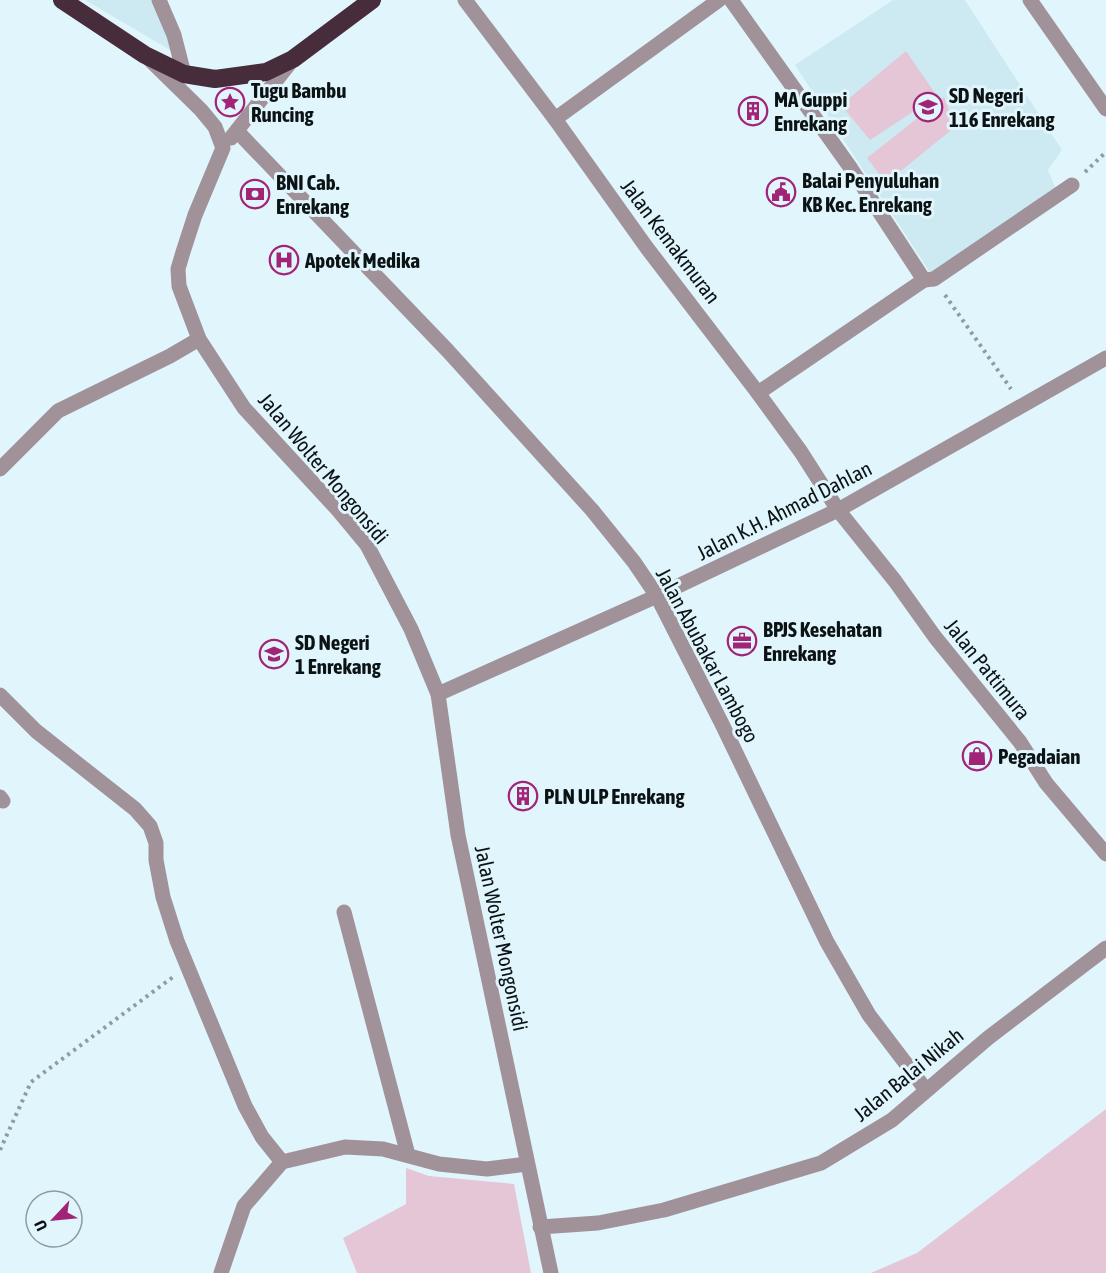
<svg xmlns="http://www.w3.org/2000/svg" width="1106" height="1273" font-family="'Asap Condensed',sans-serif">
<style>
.built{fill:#cdeaf2}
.green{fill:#e5c6d6}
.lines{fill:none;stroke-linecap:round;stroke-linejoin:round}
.path{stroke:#8e9da2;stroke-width:4;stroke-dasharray:3 4.5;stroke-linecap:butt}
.street{stroke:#a1929a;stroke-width:15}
.highway{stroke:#472c3b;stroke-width:18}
.labels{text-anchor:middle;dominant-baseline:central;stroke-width:6;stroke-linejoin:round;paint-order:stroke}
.poi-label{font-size:21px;font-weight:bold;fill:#0c1315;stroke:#e1f5fc;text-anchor:start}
.street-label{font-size:21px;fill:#0c1315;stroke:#e1f5fc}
</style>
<rect width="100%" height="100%" fill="#e1f5fc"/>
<g class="built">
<polygon points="85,0 161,0 177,54"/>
<polygon points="893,0 965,0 1062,150 1048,170 1056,189 931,274 795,65"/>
</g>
<g class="green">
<polygon points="906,51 937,96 870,140 841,105"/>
<polygon points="944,97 955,127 886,183 867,158"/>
<polygon points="1106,1109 1106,1273 871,1273 917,1253"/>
<polygon points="406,1168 429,1176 514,1184 531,1273 357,1273 343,1238 406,1204"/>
</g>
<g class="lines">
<g class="path">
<polyline points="1085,172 1106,152"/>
<polyline points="945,295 1011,389"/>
<polyline points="0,1150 31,1082 173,977"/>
</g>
<g class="street">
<polyline points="159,0 174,35 184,74"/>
<polyline points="465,0 555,119 647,248 758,393 801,452 838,510 895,581 935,637 1020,742 1046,783 1106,854"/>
<polyline points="731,0 850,167 924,280 934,279 1072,185"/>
<polyline points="1030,0 1106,109"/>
<polyline points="150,60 201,110 215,127 223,148 195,215 183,252 178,269 179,286 199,339 244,408 338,510 367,545 411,629 438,694 458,835 551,1273"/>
<polyline points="555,119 719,0"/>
<polyline points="237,131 448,351 592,510 634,562 657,596 722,724 827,942 869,1015 926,1090"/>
<polyline points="231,138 293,59"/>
<polyline points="758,393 924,280"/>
<polyline points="0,469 58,411 170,356 199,339"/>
<polyline points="438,694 657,596 838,510 1106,358"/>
<polyline points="0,695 36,731 135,809 150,826 156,843 156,860 163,897 177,941 245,1106 262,1137 282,1162"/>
<polyline points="0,797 3,801"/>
<polyline points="344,912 408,1155"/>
<polyline points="540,1227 598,1223 664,1210 821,1163 892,1120 988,1038 1106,948"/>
<polyline points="221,1273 244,1206 282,1162 345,1147 383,1149 439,1164 487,1169 527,1164"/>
</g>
<polyline class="highway" points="62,0 145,55 184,74 215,79 266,72 293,59 372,0"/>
</g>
<defs>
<g id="sight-ring" transform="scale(1.5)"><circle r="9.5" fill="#e1f5fc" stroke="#a22477" stroke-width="1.5"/><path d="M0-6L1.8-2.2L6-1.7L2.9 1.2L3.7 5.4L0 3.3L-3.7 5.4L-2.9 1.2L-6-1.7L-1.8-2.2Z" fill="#a22477"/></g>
<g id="school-ring" transform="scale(1.5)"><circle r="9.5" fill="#e1f5fc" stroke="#a22477" stroke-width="1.5"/><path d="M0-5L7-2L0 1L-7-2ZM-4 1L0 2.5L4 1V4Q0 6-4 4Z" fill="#a22477"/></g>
<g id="building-ring" transform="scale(1.5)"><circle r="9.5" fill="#e1f5fc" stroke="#a22477" stroke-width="1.5"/><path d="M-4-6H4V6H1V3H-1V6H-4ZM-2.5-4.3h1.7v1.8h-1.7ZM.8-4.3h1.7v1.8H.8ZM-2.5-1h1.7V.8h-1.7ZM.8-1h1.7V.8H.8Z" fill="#a22477"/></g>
<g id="civic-ring" transform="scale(1.5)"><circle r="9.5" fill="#e1f5fc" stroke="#a22477" stroke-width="1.5"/><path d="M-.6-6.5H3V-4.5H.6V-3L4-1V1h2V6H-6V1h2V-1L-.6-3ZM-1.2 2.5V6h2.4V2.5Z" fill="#a22477"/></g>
<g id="bank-ring" transform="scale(1.5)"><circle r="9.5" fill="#e1f5fc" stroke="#a22477" stroke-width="1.5"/><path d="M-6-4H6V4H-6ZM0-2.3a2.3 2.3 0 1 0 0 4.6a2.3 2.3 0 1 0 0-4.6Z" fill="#a22477"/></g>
<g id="hospital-ring" transform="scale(1.5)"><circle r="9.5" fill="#e1f5fc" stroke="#a22477" stroke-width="1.5"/><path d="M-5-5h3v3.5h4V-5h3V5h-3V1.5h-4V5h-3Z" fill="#a22477"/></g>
<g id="office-ring" transform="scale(1.5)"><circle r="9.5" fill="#e1f5fc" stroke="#a22477" stroke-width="1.5"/><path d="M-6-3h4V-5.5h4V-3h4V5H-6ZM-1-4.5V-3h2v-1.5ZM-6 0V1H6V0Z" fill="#a22477"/></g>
<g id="shop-ring" transform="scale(1.5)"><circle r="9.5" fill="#e1f5fc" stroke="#a22477" stroke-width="1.5"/><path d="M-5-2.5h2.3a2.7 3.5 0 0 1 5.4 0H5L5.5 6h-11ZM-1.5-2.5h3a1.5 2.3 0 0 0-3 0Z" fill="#a22477"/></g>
</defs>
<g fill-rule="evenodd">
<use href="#sight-ring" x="230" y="102"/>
<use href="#school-ring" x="928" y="107"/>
<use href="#building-ring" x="753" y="111"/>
<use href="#civic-ring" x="781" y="192"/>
<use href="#bank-ring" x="255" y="194"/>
<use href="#hospital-ring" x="284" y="260"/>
<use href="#office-ring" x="742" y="641"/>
<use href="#school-ring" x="274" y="654"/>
<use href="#shop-ring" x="977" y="756"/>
<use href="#building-ring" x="523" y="796"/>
</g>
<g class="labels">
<g class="poi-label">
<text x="251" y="90">Tugu Bambu<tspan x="251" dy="24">Runcing</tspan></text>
<text x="949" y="95">SD Negeri<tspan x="949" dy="24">116 Enrekang</tspan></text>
<text x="774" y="99">MA Guppi<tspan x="774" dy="24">Enrekang</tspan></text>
<text x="802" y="180">Balai Penyuluhan<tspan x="802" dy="24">KB Kec. Enrekang</tspan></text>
<text x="276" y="182">BNI Cab.<tspan x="276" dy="24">Enrekang</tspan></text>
<text x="305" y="260">Apotek Medika</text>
<text x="763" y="629">BPJS Kesehatan<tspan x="763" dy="24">Enrekang</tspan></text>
<text x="295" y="642">SD Negeri<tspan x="295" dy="24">1 Enrekang</tspan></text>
<text x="998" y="756">Pegadaian</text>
<text x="544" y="796">PLN ULP Enrekang</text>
</g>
<g class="street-label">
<text transform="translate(671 241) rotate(53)">Jalan Kemakmuran</text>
<text transform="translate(324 468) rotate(50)">Jalan Wolter Mongonsidi</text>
<text transform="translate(784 510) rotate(-27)">Jalan K.H. Ahmad Dahlan</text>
<text transform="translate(708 655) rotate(62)">Jalan Abubakar Lambogo</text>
<text transform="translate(988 669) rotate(51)">Jalan Pattimura</text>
<text transform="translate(502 938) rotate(78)">Jalan Wolter Mongonsidi</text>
<text transform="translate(908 1074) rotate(-39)">Jalan Balai Nikah</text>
</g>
</g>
<g transform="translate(54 1219) rotate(244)"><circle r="28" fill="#e1f5fc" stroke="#8c9ba0" stroke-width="1.5"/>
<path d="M0-4.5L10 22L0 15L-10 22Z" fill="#a22477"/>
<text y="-9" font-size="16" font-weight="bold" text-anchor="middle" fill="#0c1315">U</text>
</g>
</svg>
